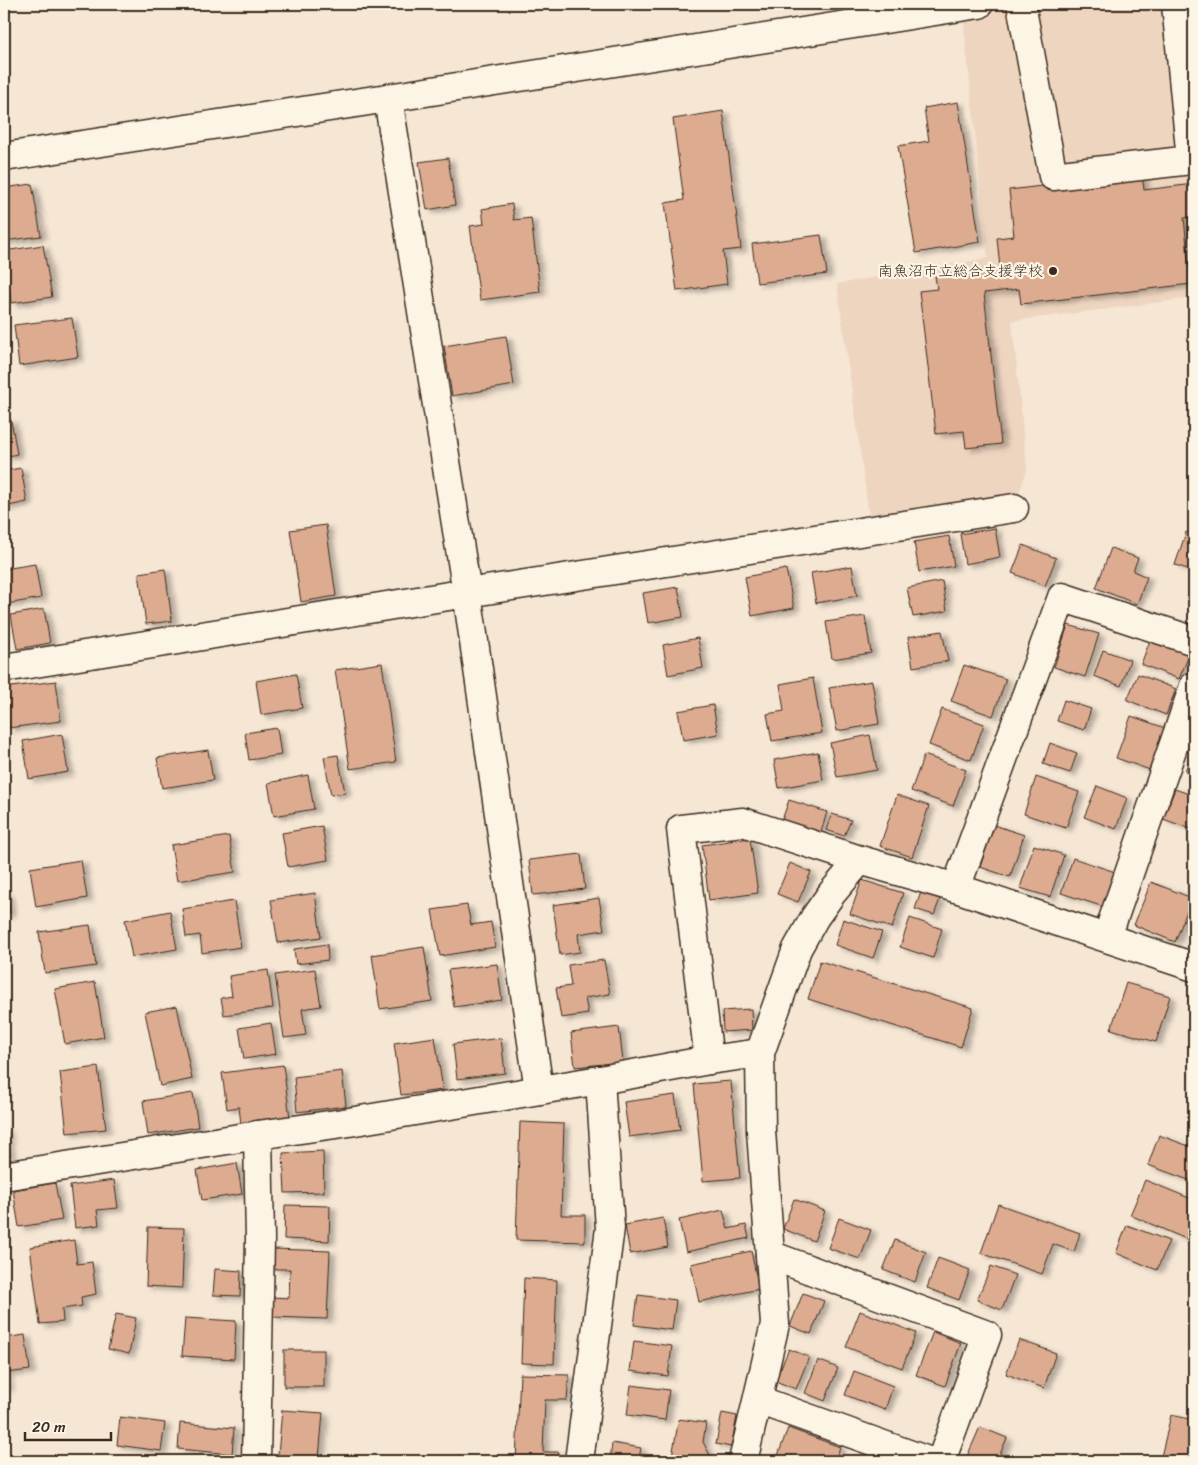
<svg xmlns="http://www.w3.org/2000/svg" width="1198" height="1465" font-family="Sriracha,'Klee One',sans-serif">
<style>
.built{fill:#eed5c0}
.building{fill:#ddac90;stroke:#3b2a1e;filter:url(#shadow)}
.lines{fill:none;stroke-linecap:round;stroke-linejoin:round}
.minor-casing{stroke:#3b2a1e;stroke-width:31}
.minor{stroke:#fcf5e5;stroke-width:28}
.poi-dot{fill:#3b2a1e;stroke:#fcf5e5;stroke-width:2}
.labels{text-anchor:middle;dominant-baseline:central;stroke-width:4.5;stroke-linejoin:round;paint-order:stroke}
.poi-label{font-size:15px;fill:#3b2a1e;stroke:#fcf5e5;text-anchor:end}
</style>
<defs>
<filter id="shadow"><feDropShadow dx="5.5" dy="3" stdDeviation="2.5" flood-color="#0004"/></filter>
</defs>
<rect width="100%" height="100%" fill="#f6e6d4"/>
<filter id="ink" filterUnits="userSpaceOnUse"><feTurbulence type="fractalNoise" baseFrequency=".02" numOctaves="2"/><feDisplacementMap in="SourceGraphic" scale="10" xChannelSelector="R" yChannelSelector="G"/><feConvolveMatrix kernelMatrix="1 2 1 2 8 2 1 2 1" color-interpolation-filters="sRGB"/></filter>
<g filter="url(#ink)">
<polygon class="built" points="979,4 1194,4 1194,298 1012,321 1027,470 1014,508 871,530 837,284 988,258 962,6"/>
<g class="building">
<polygon points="958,102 980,242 916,253 898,146 929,141 924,108"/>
<polygon points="723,111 741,249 723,251 727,284 677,291 665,203 684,200 673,119"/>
<polygon points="448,158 455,205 427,210 419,162"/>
<polygon points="1142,174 1144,190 1194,184 1194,226 1193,217 1184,218 1191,284 1021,304 1019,289 984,293 1001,444 966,448 964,431 936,434 919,291 937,289 935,276 1000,268 997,238 1014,236 1009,190"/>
<polygon points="32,184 41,236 4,241 4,188"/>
<polygon points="512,204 514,220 531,218 540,292 480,300 470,226 484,224 482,209"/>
<polygon points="821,235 827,274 757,283 752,244"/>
<polygon points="43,245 52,297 11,303 4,251"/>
<polygon points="72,318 78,357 19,366 14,325"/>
<polygon points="506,336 514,385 452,396 444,346"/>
<polygon points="11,420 17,454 4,457 4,422"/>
<polygon points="21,468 27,502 4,507 4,471"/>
<polygon points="326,525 336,596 301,602 290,530"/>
<polygon points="995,528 1000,557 965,564 960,534"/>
<polygon points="1186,532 1194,535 1194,571 1175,565"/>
<polygon points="949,536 954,566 919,572 914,542"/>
<polygon points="1023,545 1056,558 1045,586 1012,573"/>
<polygon points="1111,548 1138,558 1133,571 1147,577 1137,604 1096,588"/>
<polygon points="35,564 41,598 7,604 4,582 4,569"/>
<polygon points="852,566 857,596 816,603 811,573"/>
<polygon points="165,569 172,621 146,624 139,573"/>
<polygon points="786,569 794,608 752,616 745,577"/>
<polygon points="942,581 947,611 913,617 907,588"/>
<polygon points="678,587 683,617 648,623 643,593"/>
<polygon points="44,609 50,643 17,649 11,615"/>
<polygon points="865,616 871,653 832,659 826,622"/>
<polygon points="1068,625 1099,634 1085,677 1054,667"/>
<polygon points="942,631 948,661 913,667 908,637"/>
<polygon points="698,638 703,668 668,675 663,645"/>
<polygon points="1151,638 1190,653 1179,679 1141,664"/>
<polygon points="1103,650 1130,660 1121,686 1094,676"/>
<polygon points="382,663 396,762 350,769 335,670"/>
<polygon points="964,665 1006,679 993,716 951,701"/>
<polygon points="296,674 302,708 261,715 256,681"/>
<polygon points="1138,674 1176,689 1166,715 1127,700"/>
<polygon points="813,678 822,733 772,741 767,714 784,711 780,684"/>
<polygon points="56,681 61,721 8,728 4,688"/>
<polygon points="872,681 879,724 837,731 829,688"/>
<polygon points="1064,700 1091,709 1084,730 1057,721"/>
<polygon points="713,705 718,734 683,740 678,711"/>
<polygon points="942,709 984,724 971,760 929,745"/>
<polygon points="1131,716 1168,729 1153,771 1116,758"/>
<polygon points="277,728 281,755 249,760 245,733"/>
<polygon points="62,734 68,772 29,779 23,741"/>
<polygon points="870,735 877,770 837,777 830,743"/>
<polygon points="1050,743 1077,753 1070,773 1043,764"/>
<polygon points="1194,747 1194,774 1185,771"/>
<polygon points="208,750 213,780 162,788 157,758"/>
<polygon points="818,752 823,780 779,788 774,760"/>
<polygon points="338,755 345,793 331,795 324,757"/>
<polygon points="924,755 966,770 953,806 911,791"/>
<polygon points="308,775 314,809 274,816 268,783"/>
<polygon points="1036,777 1079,792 1066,828 1024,814"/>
<polygon points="1097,786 1127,798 1116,829 1084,817"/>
<polygon points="1175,789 1194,796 1194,830 1163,819"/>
<polygon points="897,795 929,806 912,857 880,846"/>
<polygon points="789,800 827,812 821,832 782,820"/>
<polygon points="832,814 851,820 844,836 826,830"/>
<polygon points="994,825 1024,835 1010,877 980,867"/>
<polygon points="322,826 328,860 288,867 282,833"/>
<polygon points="229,836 235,872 177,881 171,845"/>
<polygon points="750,838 758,893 709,900 702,845"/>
<polygon points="1034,845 1064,855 1050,897 1020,888"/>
<polygon points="581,854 585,889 533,895 529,860"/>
<polygon points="1073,858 1115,872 1104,907 1061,893"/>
<polygon points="81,860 87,898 36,907 30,868"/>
<polygon points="790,863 811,872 798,902 777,894"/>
<polygon points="862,880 903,893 892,928 850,914"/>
<polygon points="1151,882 1192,898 1175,942 1134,925"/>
<polygon points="921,892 940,899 934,915 915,909"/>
<polygon points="4,893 7,893 10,913 4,914"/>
<polygon points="315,893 321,937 278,943 271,900"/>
<polygon points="599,898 604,930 578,934 580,952 560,955 553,905"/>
<polygon points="234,901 241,947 202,953 200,935 186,937 182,909"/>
<polygon points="467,905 471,925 491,922 495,947 440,956 432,910"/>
<polygon points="170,911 177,949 132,957 125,920"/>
<polygon points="910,918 942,929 933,958 900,947"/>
<polygon points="843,919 882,932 873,958 835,945"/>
<polygon points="90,925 96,966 45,973 39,932"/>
<polygon points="327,944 328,960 296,964 294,949"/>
<polygon points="424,947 432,1001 380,1009 372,955"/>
<polygon points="604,960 610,994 585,998 588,1014 561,1018 556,988 571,986 568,965"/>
<polygon points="820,961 973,1008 961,1047 808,999"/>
<polygon points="497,964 502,1000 454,1007 448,970"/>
<polygon points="315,969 321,1006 302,1009 306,1035 284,1038 275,975"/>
<polygon points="268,970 273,1008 224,1015 221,998 232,996 229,976"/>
<polygon points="95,982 104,1037 65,1044 55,989"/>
<polygon points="1126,983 1170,996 1156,1042 1111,1029"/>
<polygon points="177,1006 192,1079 160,1086 145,1012"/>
<polygon points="751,1009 752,1030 723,1032 722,1011"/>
<polygon points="271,1023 276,1054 244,1059 239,1028"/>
<polygon points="619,1027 623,1062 575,1067 571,1033"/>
<polygon points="435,1037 443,1090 401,1095 394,1043"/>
<polygon points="501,1038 505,1073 457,1079 453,1044"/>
<polygon points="283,1065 290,1118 241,1124 239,1107 227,1109 222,1073"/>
<polygon points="98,1067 106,1129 67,1133 60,1072"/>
<polygon points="342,1071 346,1106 297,1112 294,1077"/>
<polygon points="731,1081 740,1178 703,1181 694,1084"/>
<polygon points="193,1093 198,1127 148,1135 143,1101"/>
<polygon points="675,1095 680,1130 629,1137 624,1102"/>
<polygon points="520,1122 564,1124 561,1215 585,1215 585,1242 516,1240"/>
<polygon points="4,1128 6,1128 10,1156 4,1157"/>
<polygon points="1159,1135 1194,1148 1194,1182 1148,1165"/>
<polygon points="323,1151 324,1192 285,1193 283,1153"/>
<polygon points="237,1163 242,1194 202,1200 197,1170"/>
<polygon points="114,1180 118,1208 97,1210 99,1225 75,1228 70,1186"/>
<polygon points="1145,1180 1194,1200 1194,1221 1186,1239 1130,1215"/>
<polygon points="55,1183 62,1220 19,1227 13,1190"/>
<polygon points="794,1199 825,1211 814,1241 783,1229"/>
<polygon points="998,1204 1080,1233 1074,1252 1053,1244 1042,1274 981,1253"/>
<polygon points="285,1205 330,1206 329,1241 284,1239"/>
<polygon points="723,1210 728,1229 746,1225 749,1238 686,1252 679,1220"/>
<polygon points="663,1218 668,1247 630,1254 625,1225"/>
<polygon points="839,1218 871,1230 860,1259 828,1248"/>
<polygon points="1127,1225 1169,1241 1157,1270 1116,1253"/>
<polygon points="148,1227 184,1228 182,1288 146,1286"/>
<polygon points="74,1240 77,1264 92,1262 96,1294 81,1297 82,1306 62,1309 63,1322 40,1324 30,1247"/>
<polygon points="895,1240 926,1252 915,1282 883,1270"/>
<polygon points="274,1249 330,1251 327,1319 273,1317 273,1297 289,1298 290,1269 273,1269"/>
<polygon points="751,1251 759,1289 699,1302 691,1264"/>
<polygon points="938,1258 970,1270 959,1300 927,1288"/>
<polygon points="991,1266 1015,1275 1002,1310 977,1300"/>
<polygon points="215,1269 241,1271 240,1296 213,1295"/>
<polygon points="524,1278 557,1280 554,1364 521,1363"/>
<polygon points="803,1293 824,1301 811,1334 790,1326"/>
<polygon points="638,1295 676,1300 672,1330 634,1325"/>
<polygon points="860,1311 916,1333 902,1368 846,1347"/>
<polygon points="116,1314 136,1318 129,1354 108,1349"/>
<polygon points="185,1318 236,1321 234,1359 182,1356"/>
<polygon points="933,1332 961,1343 945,1386 916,1375"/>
<polygon points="25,1335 30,1370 6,1373 8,1388 4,1388 4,1338"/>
<polygon points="1019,1340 1056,1353 1044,1388 1006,1374"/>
<polygon points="634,1341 672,1346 668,1376 630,1371"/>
<polygon points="789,1349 809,1357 796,1389 775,1381"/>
<rect x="284" y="1350" width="40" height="37"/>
<polygon points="818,1360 838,1368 825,1401 805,1393"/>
<polygon points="854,1371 893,1386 885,1410 845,1395"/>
<polygon points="520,1374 569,1375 567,1400 545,1400 543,1452 559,1452 558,1461 516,1461"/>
<polygon points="631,1385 669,1390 665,1420 627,1415"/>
<polygon points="282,1410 323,1413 319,1458 278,1455"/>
<polygon points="722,1413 737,1416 731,1447 716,1444"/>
<polygon points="1171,1415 1194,1420 1194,1461 1160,1461"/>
<polygon points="120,1417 165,1423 161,1451 117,1445"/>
<polygon points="679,1419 706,1423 703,1442 713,1461 671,1461"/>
<polygon points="180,1423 234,1428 232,1454 178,1449"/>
<polygon points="980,1427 1007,1438 997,1461 965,1461"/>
<polygon points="788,1428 840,1447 835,1461 776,1461"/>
<polygon points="612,1443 641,1448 639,1459 659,1461 610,1461"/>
</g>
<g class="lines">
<g class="minor-casing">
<g id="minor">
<polyline points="1021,4 1053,176 1191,160 1176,4"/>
<polyline points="388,98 467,593 539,1090"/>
<polyline points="4,157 388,98 979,4"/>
<polyline points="4,668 467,593 1014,508"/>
<polyline points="956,888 1062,597 1194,641"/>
<polyline points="1107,937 1194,686"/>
<polyline points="709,1060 681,829 743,822 860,860"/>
<polyline points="4,1176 258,1135 343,1123 600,1080 709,1060 760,1053"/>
<polyline points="770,1255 987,1335 941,1461"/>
<polyline points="758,1400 928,1461"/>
<polyline points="256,1461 260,1239 258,1135"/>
<polyline points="579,1461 610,1228 600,1080"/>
<polyline points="743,1461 775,1324 761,1131 760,1053 797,949 815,917 832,893 860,860 956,888 1194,967"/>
</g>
</g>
<use href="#minor" class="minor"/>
</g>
</g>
<circle class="poi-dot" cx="1053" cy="271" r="5"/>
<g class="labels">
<g class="poi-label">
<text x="1043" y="271">南魚沼市立総合支援学校</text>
</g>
</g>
<rect width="1198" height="1465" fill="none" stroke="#fcf5e5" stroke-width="20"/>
<rect x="10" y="10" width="1178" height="1445" fill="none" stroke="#3b2a1e" stroke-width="2" filter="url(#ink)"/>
<path d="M25 1432v8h86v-8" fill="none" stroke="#3b2a1e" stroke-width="2.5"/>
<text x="32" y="1432" font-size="15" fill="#3b2a1e" stroke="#fcf5e5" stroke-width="4" paint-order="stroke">20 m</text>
</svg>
